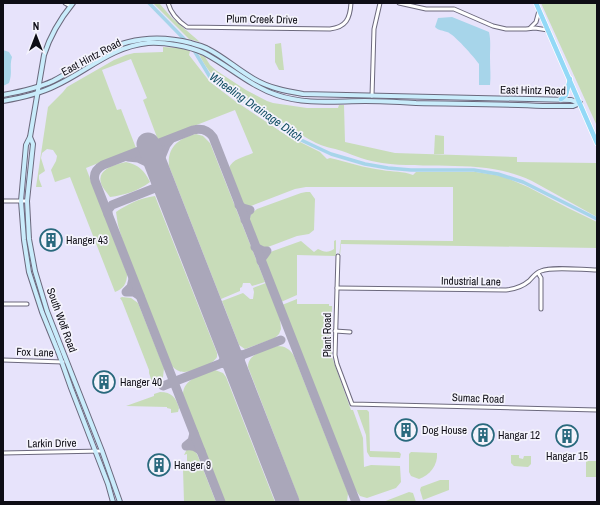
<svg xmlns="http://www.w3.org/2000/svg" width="600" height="505" font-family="'Archivo Narrow',sans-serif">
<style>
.green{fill:#c8dcb9}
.water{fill:#a7d5ea}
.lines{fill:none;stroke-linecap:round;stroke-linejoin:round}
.canal{stroke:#a7d5ea;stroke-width:3.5}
.taxiway{stroke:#aaa7ba;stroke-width:9}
.runway{stroke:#aaa7ba;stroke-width:23}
.minor-casing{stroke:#6c697d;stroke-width:5}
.secondary-casing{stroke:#6c697d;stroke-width:6}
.primary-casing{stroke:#fff;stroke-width:6}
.minor{stroke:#fff;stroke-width:3}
.secondary{stroke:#c9ecfb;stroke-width:4}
.primary{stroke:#93d9f7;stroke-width:4.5}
.labels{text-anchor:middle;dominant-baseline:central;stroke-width:3.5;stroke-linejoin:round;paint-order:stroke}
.street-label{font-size:11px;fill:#0e0d15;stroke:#f4f3fc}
.poi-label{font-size:11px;fill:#0e0d15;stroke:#f4f3fc;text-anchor:start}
.water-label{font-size:12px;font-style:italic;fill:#104d63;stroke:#f4f3fc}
</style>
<rect width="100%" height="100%" fill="#e7e3fb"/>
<g class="green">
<polygon points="153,3 159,3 172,18 200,42 189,39"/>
<polygon points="541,3 597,3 597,126"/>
<polygon points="281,43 284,70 279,70 275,62 275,44"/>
<path d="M163,47L179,48L190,51L189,55L210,82L235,101L286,135L320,152L327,159L330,158C347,162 365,168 382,170C393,172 403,171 413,175L416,172H476L502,176L528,187L568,208L597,222V248L341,244L340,256H339L341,240L453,241V187H306L295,189L251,206H247L242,202L229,168C232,159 244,157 253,153L235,110L158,140L143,100L147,98L131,59L102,70L117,110L121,109L136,148L86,168L127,274C127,284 123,289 115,292L70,177L55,182L51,170L56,161L57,156L53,150L47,149L42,153L41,158L45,171L39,175V179L42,187H36L48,107L63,92L67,87L114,60L126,55L134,53L163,52Z"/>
<path d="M199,54L205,57L210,65L217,71L246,90L267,101L273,103L307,108H338L339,105H344L345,142L395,153L517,157V162L597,163V217L532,181C483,158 434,170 382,163C368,161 355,156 342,151C333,148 324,147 316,143C296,133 278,119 259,107C234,91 212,83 199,54Z"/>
<path d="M196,134L203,136L210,143L265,282L252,286L250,283H243L242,287L240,288V291L221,299L169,166C167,147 179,138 196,134Z"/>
<polygon points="435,135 444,136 444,154 434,154"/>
<path d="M126,162C139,165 144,170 150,182C138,191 125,195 110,197C107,192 102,188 101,183C97,169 116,164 126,162Z"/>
<polygon points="306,192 310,192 315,199 314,230 309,234 297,236 268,247 262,248 260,246 249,221 251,214 257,209 301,193"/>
<path d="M155,196L217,353V357C213,365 187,375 179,371C176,370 173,367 171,365L123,242L118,225L116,212C128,204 140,198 155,196Z"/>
<path d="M336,240V255L335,256L297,255V295L281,302L265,261L267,254L273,251L301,241L314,252L318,249C324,252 328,253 334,249V241Z"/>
<polygon points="266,283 280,319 281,329 279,334 275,338 245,349 239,345 222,301 243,293 250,299 253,299 254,292 253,288"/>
<polygon points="122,297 131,298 138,303 164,368 163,377 158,383 152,382 149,373 149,370 122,301 120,298"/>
<polygon points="297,299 297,304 329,304 329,306 332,306 331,341 332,357 351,410 353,410 363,438 364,467 371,465 400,466 401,482 396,488 367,498 360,496 354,488 282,305"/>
<path d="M277,346C285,346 290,349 294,356L348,493L347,502H300L248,367C248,353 266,350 277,346Z"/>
<path d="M215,370L223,373L226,377L275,502H225L183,395C183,378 202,375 215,370Z"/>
<path d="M160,392C172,392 176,398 179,408L178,412L171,413V409L167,408V407L126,406L154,396V394Z"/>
<polygon points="357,410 367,410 369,412 370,451 399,452 401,454 400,458 370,457 367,452 366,435"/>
<polygon points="187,449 194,450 197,454 216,502 184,502 183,469 186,470 187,468 186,466 186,463 187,463 187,454 184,455"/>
<path d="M411,452L437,453C438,465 430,475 419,479L411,476L409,472V454Z"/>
<polygon points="511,455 519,455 519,458 523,459 524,456 531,456 531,464 528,467 514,466 511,463"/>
<rect x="586" y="461" width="11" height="16"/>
<polygon points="440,480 449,480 449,490 423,500 420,490 421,487"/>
<polygon points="409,492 413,493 416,502 383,502"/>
</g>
<g class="water">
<path d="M452,17L489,32C491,41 490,49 490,58C490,68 491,76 490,85H479V64C474,57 454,34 447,32C442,30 439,31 435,27L438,18Z"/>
<path d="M3,50L9,52L12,57C9,67 13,72 9,83L3,86Z"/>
</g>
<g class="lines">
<polyline class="canal" points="149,3 192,47 210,77 299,139 331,154 365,164 388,168 411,170 474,170 498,174 523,182 597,219"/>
<g class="taxiway">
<polyline points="128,157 138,158 157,167 166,145 170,140"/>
<polyline points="239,205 243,208 250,210 247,212 245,220"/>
<path d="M108,214V210L112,205L155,188C161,188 164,190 168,195"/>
<polyline points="255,247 263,251 267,251 262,258 261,261"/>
<polyline points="133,279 131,287 126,292 134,292 140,296"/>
<path d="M226,345C231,351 234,354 242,355L237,365V372L228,365L222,363L227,354Z"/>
<polyline points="163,386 281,340"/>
<path d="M194,433L192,441L186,446C193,445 196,447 201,451"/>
<path d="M221,502L95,181C93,174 96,169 103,165L193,130C201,128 208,130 213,137L356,502"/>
</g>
<polyline class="runway" points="148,144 288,502"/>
<g class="minor-casing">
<g id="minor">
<polyline points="65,3 70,6"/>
<path d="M168,3C171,14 178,21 187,27L330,29C346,27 350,19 351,3"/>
<polyline points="399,3 426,9 454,9 493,26 506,29 526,29 535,28 548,30"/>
<polyline points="530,28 536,22 539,11"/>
<polyline points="372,96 374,29 380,3"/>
<polyline points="3,201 27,201"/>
<polyline points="338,256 335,355 337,364 352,404 597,410"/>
<polyline points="538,273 541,278 541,309"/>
<path d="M337,288L506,290C515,289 522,287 529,281C533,277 535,273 541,271C553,266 582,270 597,270"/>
<polyline points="3,304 27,304"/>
<polyline points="335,331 350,332"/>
<polyline points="3,360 63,362"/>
<polyline points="3,453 102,451"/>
</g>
</g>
<g class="secondary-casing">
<g id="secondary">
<path d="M73,3C60,19 50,36 44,55L30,137L26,145L21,201L24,240L29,272L42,312L59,354L71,388L108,484L113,502"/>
<path d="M3,95C19,92 38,88 53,81C69,73 84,62 100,53C128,38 160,35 191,43C196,45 203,46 208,49C224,57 238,70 254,79C269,88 286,91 303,94L571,100L580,103"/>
<path d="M3,101C20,98 39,94 55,86C88,71 110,47 148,43C164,42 189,46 204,53C229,66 250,86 277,95C305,105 336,101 365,101C382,101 399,102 416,103C459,104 501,104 543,106H573L580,103"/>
<polyline points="30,137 33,144 27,201 29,239 35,271 47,311 102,451 120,502"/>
</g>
</g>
<g class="primary-casing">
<g id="primary">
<polyline points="536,3 597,143"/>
<polyline points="561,99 566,95 570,79"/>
</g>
</g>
<use href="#minor" class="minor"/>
<use href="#secondary" class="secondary"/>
<use href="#primary" class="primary"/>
</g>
<defs>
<g id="building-ring" transform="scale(1.15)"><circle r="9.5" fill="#f4f3fc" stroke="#29697d" stroke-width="1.5"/><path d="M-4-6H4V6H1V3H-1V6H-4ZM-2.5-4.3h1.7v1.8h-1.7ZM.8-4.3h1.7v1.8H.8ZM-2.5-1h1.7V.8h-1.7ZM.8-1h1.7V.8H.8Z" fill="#29697d"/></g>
</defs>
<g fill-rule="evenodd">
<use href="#building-ring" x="51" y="240"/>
<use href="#building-ring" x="104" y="382"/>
<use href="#building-ring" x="406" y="430"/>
<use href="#building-ring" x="483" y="435"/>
<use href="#building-ring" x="567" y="436"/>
<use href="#building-ring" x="159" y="465"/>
</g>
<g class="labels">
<g class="street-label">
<text transform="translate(262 19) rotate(1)">Plum Creek Drive</text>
<text transform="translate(91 57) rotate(-28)">East Hintz Road</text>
<text transform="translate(533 90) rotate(1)">East Hintz Road</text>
<text transform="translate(471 281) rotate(1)">Industrial Lane</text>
<text transform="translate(62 320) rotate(70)">South Wolf Road</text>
<text transform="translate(327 335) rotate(-90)">Plant Road</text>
<text transform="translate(35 352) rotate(2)">Fox Lane</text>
<text transform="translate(478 398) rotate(2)">Sumac Road</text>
<text transform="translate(52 443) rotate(-1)">Larkin Drive</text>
</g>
<g class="poi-label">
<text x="66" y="240">Hanger 43</text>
<text x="120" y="382">Hanger 40</text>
<text x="422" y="430">Dog House</text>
<text x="498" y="435">Hangar 12</text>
<text x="567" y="456" text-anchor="middle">Hangar 15</text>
<text x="174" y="465">Hanger 9</text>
</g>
<g class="water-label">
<text transform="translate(256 107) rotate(35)">Wheeling Drainage Ditch</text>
</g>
</g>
<rect width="600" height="505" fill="none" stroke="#0e0d15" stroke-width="8"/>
<g transform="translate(36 36)" stroke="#f4f3fc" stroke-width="3" paint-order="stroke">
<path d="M0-3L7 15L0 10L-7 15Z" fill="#0e0d15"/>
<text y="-6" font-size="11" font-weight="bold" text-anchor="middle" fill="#0e0d15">N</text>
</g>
</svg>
